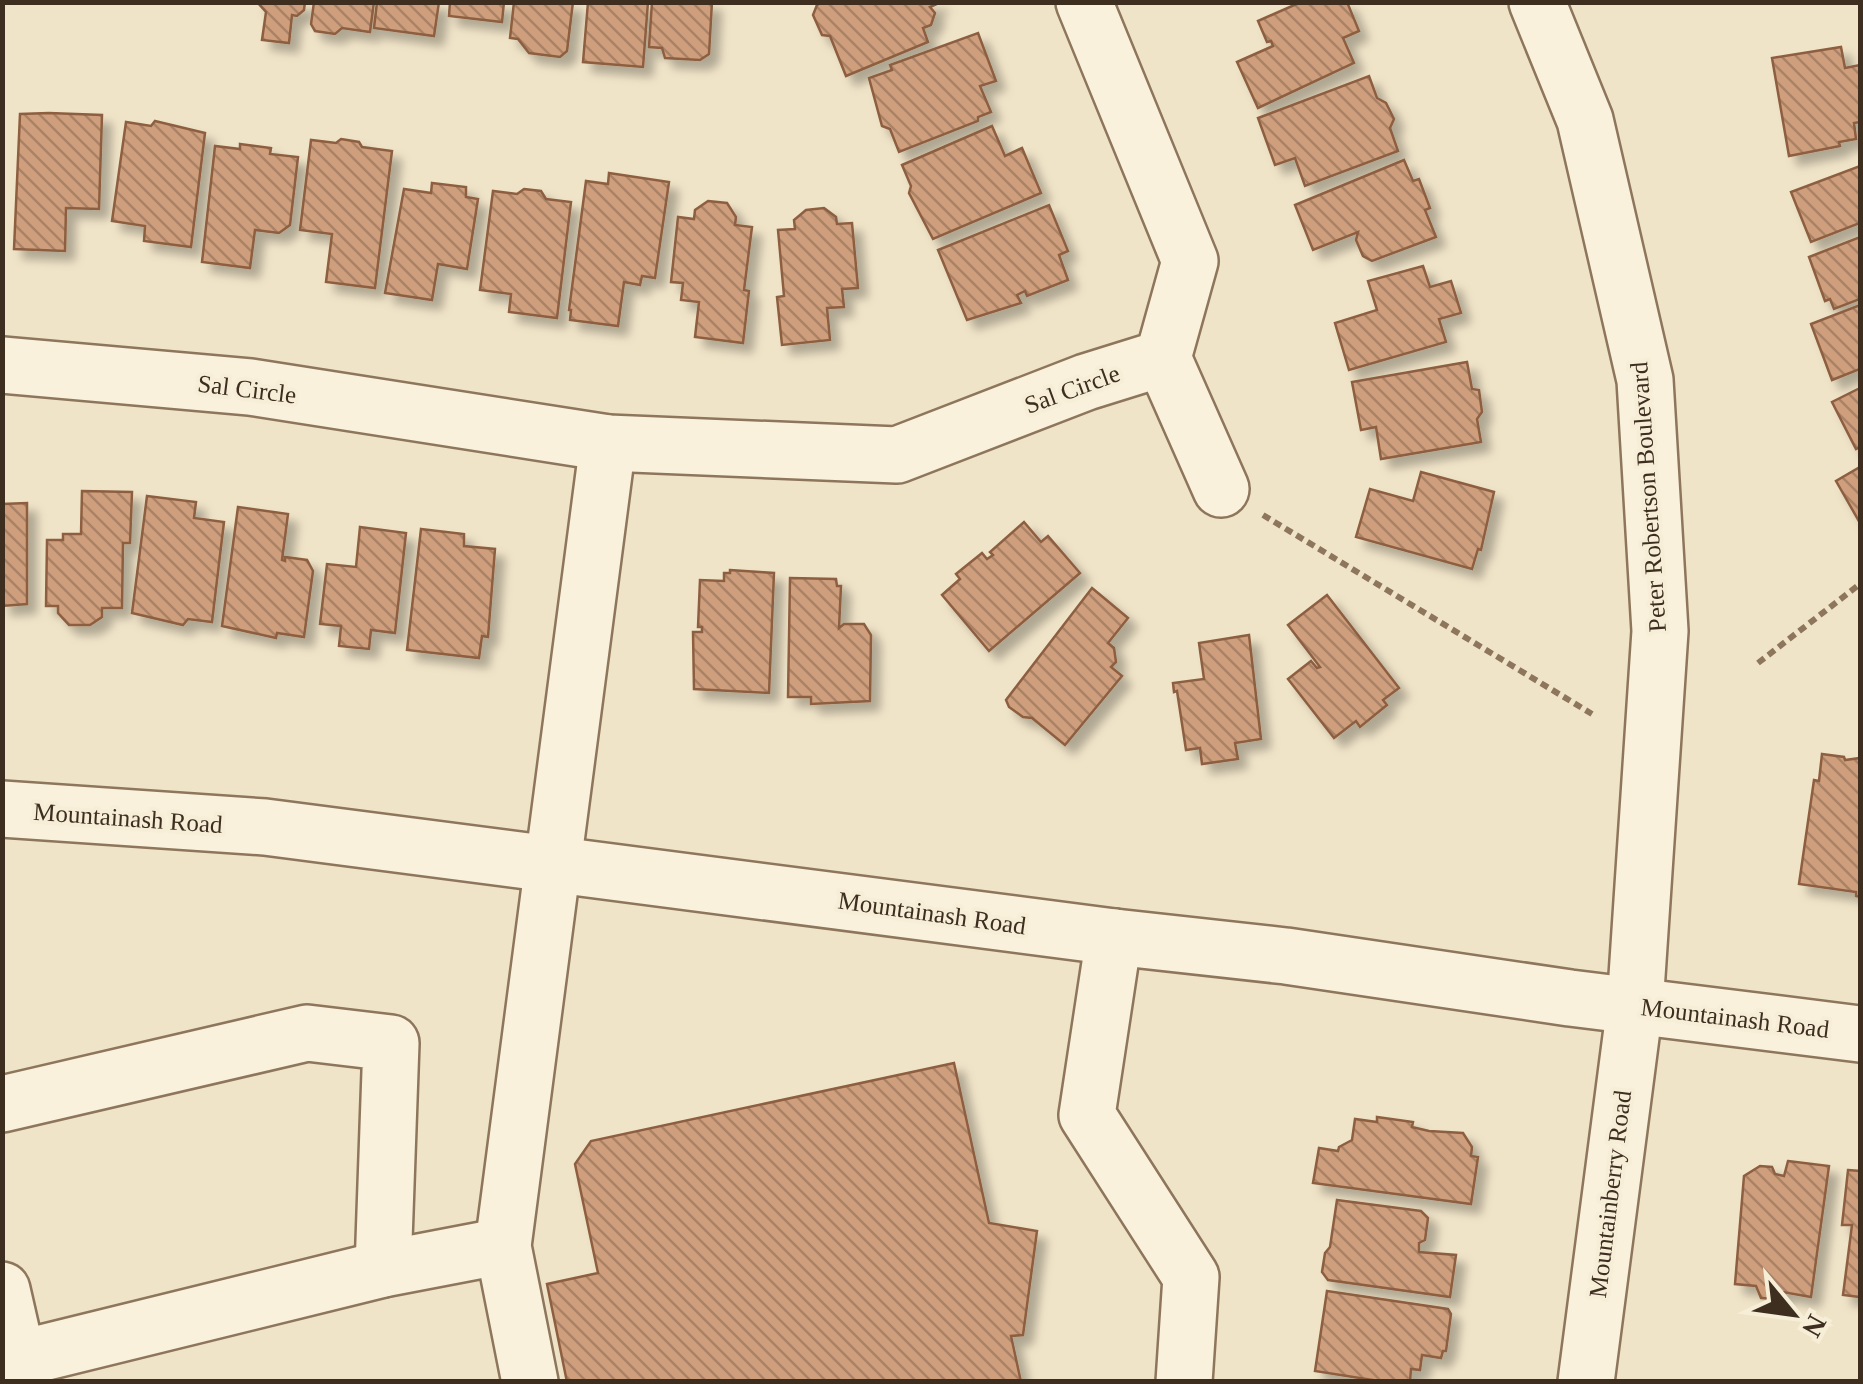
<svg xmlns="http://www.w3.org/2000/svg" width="1863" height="1384" font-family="'Times New Roman',serif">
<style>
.building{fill:url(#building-back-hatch);stroke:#8d5f41;stroke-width:2.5;filter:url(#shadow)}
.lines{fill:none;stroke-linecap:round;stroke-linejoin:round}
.minor-casing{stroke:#8d765c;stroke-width:60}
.path{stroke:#8d765c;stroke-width:6;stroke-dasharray:8 5;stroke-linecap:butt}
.minor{stroke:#faf1dc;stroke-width:55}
.labels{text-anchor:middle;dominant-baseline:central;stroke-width:8;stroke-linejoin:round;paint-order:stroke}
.street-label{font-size:25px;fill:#3d2e20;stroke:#f7eed8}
</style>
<defs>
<pattern id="building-back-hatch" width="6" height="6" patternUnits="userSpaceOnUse" patternTransform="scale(2.5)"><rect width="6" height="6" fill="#cf9f7d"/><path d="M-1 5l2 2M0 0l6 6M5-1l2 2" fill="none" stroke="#a98266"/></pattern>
<filter id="shadow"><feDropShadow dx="9" dy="9" stdDeviation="5" flood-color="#0004"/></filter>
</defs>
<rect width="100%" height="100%" fill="#f0e4c8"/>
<g class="building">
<polygon points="257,2 305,2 304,10 297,16 292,15 289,43 262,40 266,12"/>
<polygon points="314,2 374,2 370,32 342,28 335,34 315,31 311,24"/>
<polygon points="377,2 439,2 434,36 374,28"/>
<polygon points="450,2 504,2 502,22 449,16"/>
<polygon points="514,2 573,2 567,51 560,57 529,53 518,39 510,38"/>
<polygon points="588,2 648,2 643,67 583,62"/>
<polygon points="652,2 712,2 709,54 700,60 665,58 662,48 649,47"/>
<polygon points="823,2 941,2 930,7 935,13 931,25 923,28 928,42 846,76 830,36 822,35 813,15 817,5"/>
<polygon points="1301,2 1347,2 1359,31 1343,38 1354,63 1258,108 1237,62 1273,46 1271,41 1267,42 1258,21"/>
<polygon points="978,33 996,81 980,86 991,112 978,117 978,121 899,152 890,129 882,126 869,78 892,70 890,65"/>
<polygon points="1841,47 1845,68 1860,65 1860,122 1854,123 1856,139 1839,142 1840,146 1789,156 1772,58"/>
<polygon points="1369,76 1377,98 1386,103 1394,119 1390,128 1398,151 1305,186 1295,158 1275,165 1258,118"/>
<polygon points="49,113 102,115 99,209 66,208 65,251 14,249 20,114"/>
<polygon points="155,121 205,133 191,247 144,241 145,226 112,221 126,122 151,126"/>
<polygon points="992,126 1005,156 1022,148 1041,193 933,239 909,193 911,186 902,165"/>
<polygon points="341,139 359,142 362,147 392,151 375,288 326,282 332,234 300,230 311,140 336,143"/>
<polygon points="240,144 271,148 270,154 298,157 290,225 279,233 255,230 250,268 202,262 215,146 240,149"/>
<polygon points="1404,160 1413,181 1419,179 1430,208 1425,210 1436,237 1372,261 1363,256 1356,240 1358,232 1313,250 1295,205"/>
<polygon points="1860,166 1860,223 1811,242 1791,192"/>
<polygon points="609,173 669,182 655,278 642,276 640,285 624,282 618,326 570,320 571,310 569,310 586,181 608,184"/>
<polygon points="432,183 466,187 466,197 478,199 467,269 438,264 432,300 385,293 404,189 431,193"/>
<polygon points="524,189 541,191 546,199 571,202 557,318 509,312 511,294 480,290 493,191 517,194"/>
<polygon points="708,201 727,203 736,217 735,225 752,227 744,290 749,291 743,343 695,337 699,302 681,300 683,283 671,282 678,217 694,219 695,210"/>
<polygon points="1049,205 1068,251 1059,255 1068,280 1027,296 1025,291 1017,295 1021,303 967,320 938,250"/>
<polygon points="824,208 836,217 837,224 852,223 858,288 842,289 844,307 827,308 830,340 782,345 777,297 784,296 778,230 795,229 794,220 806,210"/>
<polygon points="1860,237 1860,299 1834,309 1830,299 1825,301 1809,257"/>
<polygon points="1423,266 1430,287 1451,281 1461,313 1439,319 1446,342 1349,370 1335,323 1377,310 1368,281"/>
<polygon points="1860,305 1860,369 1832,380 1811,324"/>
<polygon points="1467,362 1472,389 1479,390 1482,412 1477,419 1481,442 1381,459 1376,427 1361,430 1352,382"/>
<polygon points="1860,388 1860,447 1856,449 1832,402"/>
<polygon points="1860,467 1860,523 1836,481"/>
<polygon points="1421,472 1494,492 1481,550 1478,549 1472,569 1356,537 1370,489 1413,501"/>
<polygon points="82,491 132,492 130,543 123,543 122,608 102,608 102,617 90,625 69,625 58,613 58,606 46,606 47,540 63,540 63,534 81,534"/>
<polygon points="147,496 196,502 194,518 224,522 212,622 188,619 183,625 132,613"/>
<polygon points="27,503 27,604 2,606 2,504"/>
<polygon points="238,507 288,514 282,560 285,561 285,557 307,560 313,571 304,637 277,633 276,638 222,626"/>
<polygon points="1024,522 1041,542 1048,536 1080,573 989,651 942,595 960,579 956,574 982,553 987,559 993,555 990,552"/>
<polygon points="360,527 406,533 395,633 371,630 369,649 339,646 341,626 320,624 327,564 356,567"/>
<polygon points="421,529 464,534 464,546 495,549 488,637 482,636 479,658 407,650"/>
<polygon points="730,570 774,573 769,693 694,689 693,632 702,632 702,627 698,627 700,580 724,581 724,573 730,573"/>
<polygon points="790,578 836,579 837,586 841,586 839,628 844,624 864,624 871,635 870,701 811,704 811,697 788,697"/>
<polygon points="1092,588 1128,618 1108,643 1114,648 1116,662 1111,667 1122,676 1065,745 1032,718 1023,717 1009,707 1006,700"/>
<polygon points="1327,595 1399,688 1383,700 1387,705 1360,727 1356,721 1334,738 1288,679 1311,661 1317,668 1320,667 1288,625"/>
<polygon points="1249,635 1261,739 1235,743 1238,759 1202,764 1200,748 1186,750 1177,691 1174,692 1173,683 1204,679 1199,643"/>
<polygon points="1822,754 1844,757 1845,760 1860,758 1860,897 1856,896 1856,892 1799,884 1814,780 1819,781"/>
<polygon points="954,1063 989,1223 1037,1231 1023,1335 1011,1336 1021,1382 567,1382 547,1284 598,1273 575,1164 591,1141"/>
<polygon points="1377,1117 1413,1122 1412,1127 1429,1131 1463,1133 1472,1147 1471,1156 1478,1157 1471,1204 1313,1183 1319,1148 1338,1151 1339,1147 1352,1140 1355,1119 1377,1122"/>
<polygon points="1788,1161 1829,1166 1811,1297 1783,1292 1777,1299 1761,1298 1756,1286 1735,1284 1744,1176 1760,1166 1772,1167 1775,1174 1784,1176"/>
<polygon points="1848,1170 1860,1171 1860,1297 1843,1295 1852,1225 1842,1225"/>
<polygon points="1337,1200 1421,1211 1428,1218 1425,1240 1419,1243 1419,1252 1456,1255 1450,1297 1328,1280 1322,1272 1325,1253 1330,1247"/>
<polygon points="1327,1291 1448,1309 1451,1314 1446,1351 1443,1351 1441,1358 1422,1355 1420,1370 1411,1369 1410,1382 1385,1382 1315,1371"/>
</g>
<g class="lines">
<g class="minor-casing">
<g id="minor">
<polyline points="1537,2 1585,120 1645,380 1660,631 1635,1006 1586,1382"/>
<polyline points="1163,358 1221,489"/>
<polyline points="2,365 250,387 608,443 897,455 1086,382 1163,358 1190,261 1084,2"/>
<polyline points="2,809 265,827 1114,937 1286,956 1570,998 1860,1034"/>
<polyline points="1114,937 1087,1115 1191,1277 1184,1382"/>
<polyline points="2,1104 307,1033 391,1043 383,1269"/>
<polyline points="2,1290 23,1382"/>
<polyline points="18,1359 383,1269 503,1246"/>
<polyline points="530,1382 503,1246 608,443"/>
</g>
</g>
<g class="path">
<polyline points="1263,515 1592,714"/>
<polyline points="1758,663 1860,584"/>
</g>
<use href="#minor" class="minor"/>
</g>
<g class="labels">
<g class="street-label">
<text transform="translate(247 389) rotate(7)">Sal Circle</text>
<text transform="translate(1072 389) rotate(-20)">Sal Circle</text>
<text transform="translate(1648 497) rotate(-94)">Peter Robertson Boulevard</text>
<text transform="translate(128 818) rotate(4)">Mountainash Road</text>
<text transform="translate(932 913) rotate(8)">Mountainash Road</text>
<text transform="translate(1735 1018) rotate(7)">Mountainash Road</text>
<text transform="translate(1610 1194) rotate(-83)">Mountainberry Road</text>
</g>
</g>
<rect width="1863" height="1384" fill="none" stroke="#3d2e20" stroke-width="10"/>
<g transform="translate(1793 1314) rotate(119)" stroke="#f7eed8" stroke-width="8" paint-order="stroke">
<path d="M0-8L18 38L0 25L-18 38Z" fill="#3d2e20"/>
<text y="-15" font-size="28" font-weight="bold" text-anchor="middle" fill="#3d2e20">N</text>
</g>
</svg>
